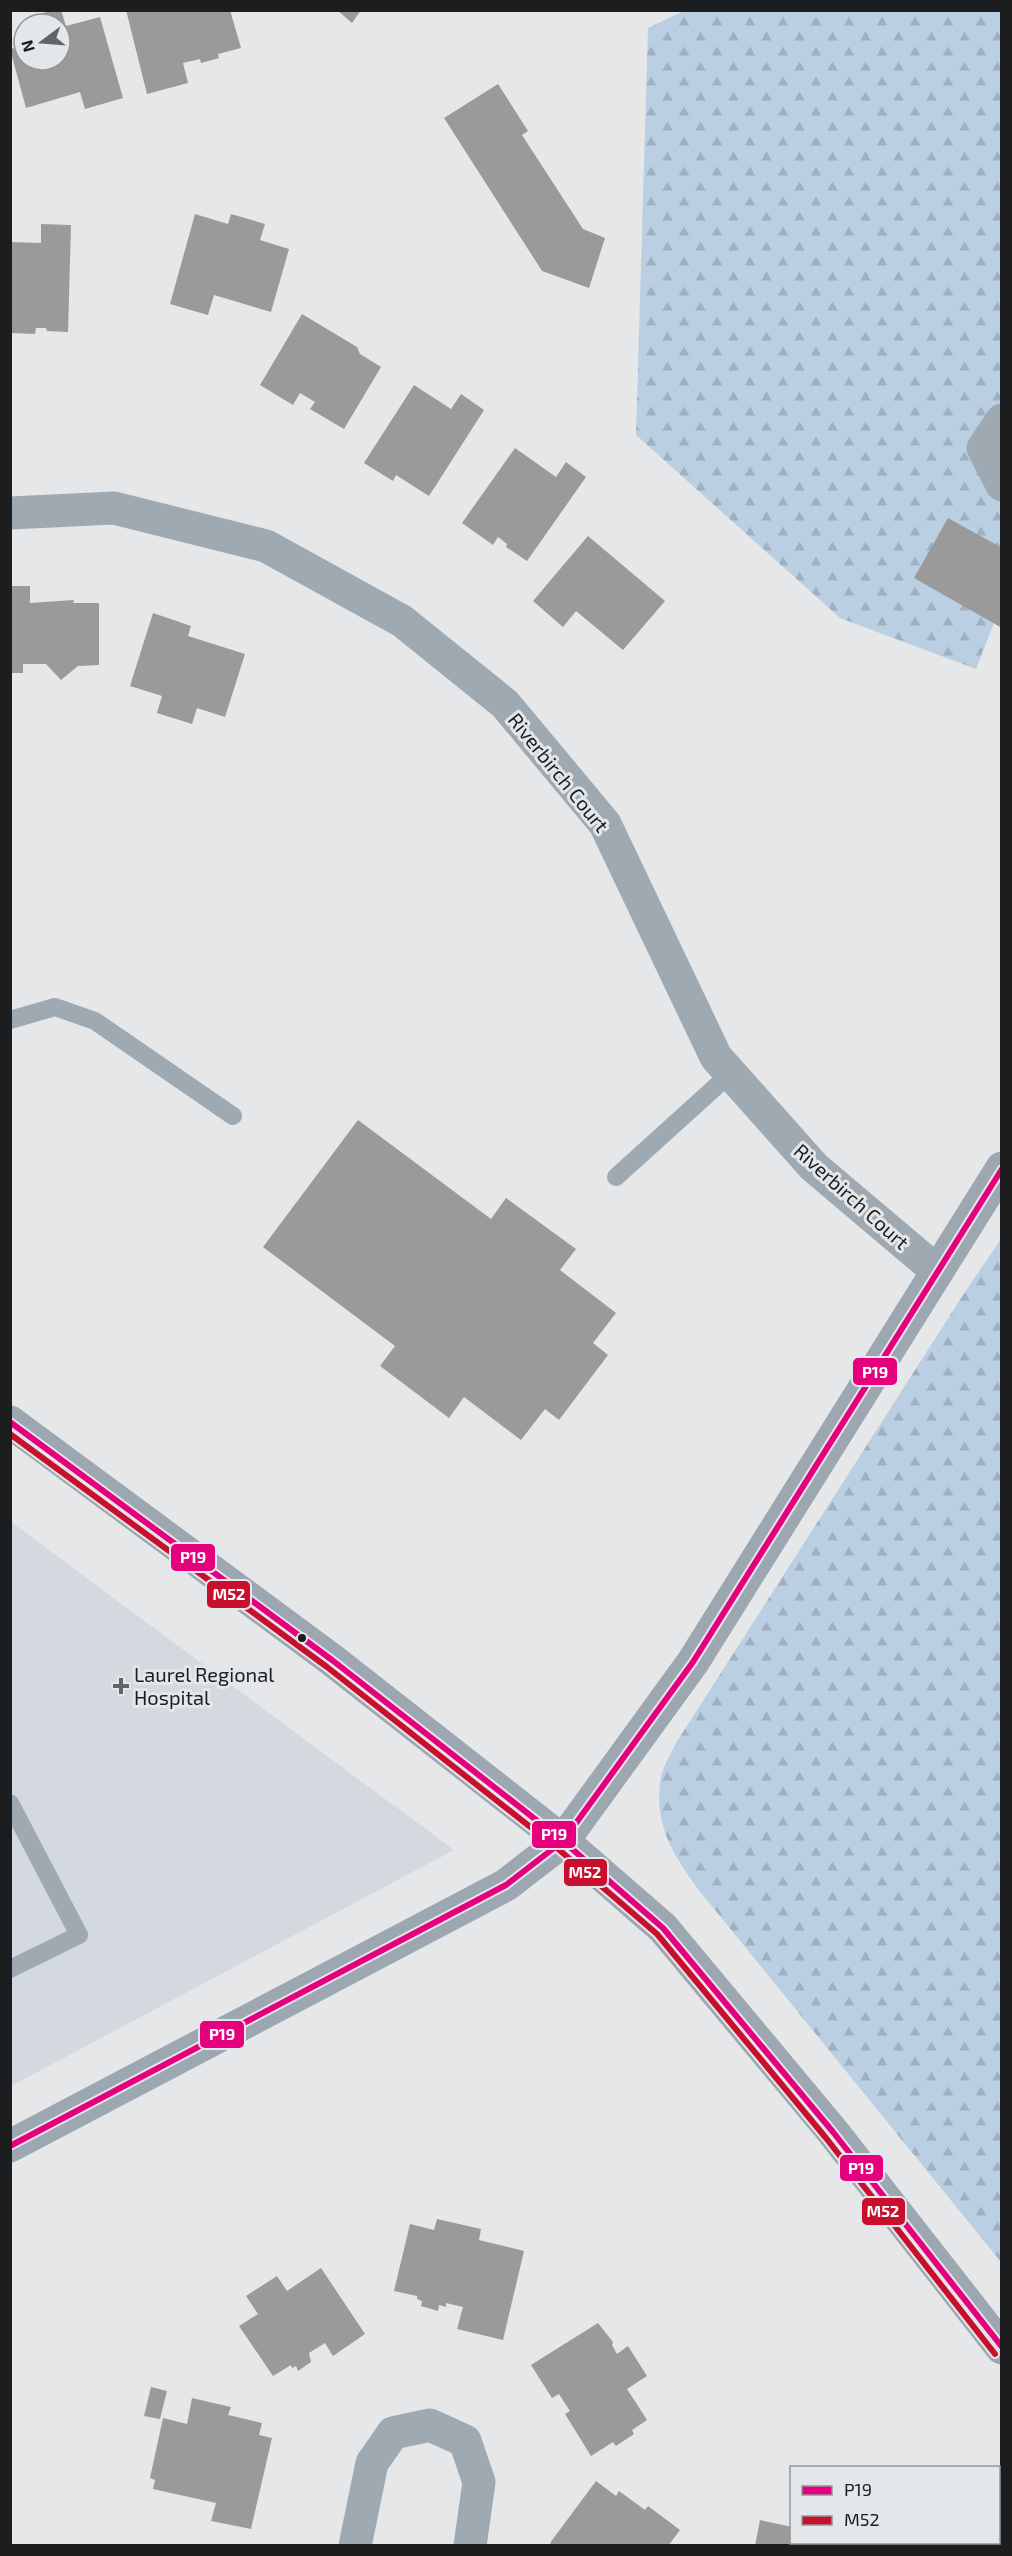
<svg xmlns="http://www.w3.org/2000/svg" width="1012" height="2556" font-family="'Exo 2',sans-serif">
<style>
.built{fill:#d3d9de}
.forest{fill:url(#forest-firs)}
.building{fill:#9a9a9a}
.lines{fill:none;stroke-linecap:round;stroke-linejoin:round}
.lane{stroke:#9ea9b2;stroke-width:18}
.street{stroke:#9ea9b2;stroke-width:33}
.secondary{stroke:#9ca7b1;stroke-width:33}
.bus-1-casing{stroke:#e4e7e9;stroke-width:10}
.bus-2-casing{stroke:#e4e7e9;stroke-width:10}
.bus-1{stroke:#e5007d;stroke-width:6}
.bus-2{stroke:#c8102e;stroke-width:6}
.bus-dot{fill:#1c1d1e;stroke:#e4e7e9;stroke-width:2}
.poi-dot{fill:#626465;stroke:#e4e7e9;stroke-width:2}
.labels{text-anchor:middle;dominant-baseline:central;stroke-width:6;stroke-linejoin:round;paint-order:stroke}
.street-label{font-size:20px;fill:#1c1d1e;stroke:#e4e7e9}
.poi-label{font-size:20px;fill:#1c1d1e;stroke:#e4e7e9;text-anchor:start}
.line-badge{stroke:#e4e7e9;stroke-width:2}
.badge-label{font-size:16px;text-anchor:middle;font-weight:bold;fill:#fff}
</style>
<defs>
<pattern id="forest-firs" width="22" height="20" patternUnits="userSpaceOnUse" patternTransform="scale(1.5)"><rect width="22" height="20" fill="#bacfe1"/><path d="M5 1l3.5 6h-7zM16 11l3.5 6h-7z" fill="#9fb1c1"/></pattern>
</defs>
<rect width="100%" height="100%" fill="#e5e7e8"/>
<polygon class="built" points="11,1522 454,1850 11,2086"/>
<g class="forest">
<polygon points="686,10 1001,11 1002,602 976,669 840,618 636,435 648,28"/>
<path d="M1001,1239V2262L698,1889C672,1853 653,1823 661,1777C663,1766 672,1753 676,1743L965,1292Z"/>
</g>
<g class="building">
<polygon points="53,10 61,10 66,26 100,17 123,98 85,109 80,92 26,108 10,49 24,46 24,60 60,60 60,24 29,24 28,18"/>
<polygon points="126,10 230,10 241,48 218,54 219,58 201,63 200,59 183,63 188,83 147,94"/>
<polygon points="337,10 361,10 352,23"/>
<polygon points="498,84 528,131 522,135 583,229 605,238 589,288 542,271 444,118"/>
<polygon points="195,214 228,224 231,214 265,224 260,240 289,249 271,312 214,295 208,315 170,304"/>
<polygon points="41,224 71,225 68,332 47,331 46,328 36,328 35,334 10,333 10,242 41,243"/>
<polygon points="302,314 357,347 360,354 381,367 344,429 310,409 315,402 300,393 293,405 260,385"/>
<polygon points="414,385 451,409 461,394 484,410 429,496 396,475 393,481 364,463"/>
<polygon points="515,448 556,477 566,462 586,477 527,561 506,547 507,544 498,537 493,545 462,523"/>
<polygon points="948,518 1002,548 1002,628 914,578"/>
<polygon points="588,536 665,601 623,650 576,611 563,627 533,601"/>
<polygon points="10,586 30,586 30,603 74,600 73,603 99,603 99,665 78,666 61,680 46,664 23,664 23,673 10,673"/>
<polygon points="153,613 191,626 188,636 245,654 225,717 197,708 192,724 157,713 162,696 130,686"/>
<polygon points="358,1120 491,1219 506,1198 576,1249 560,1270 616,1313 593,1343 608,1355 559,1420 545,1409 521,1440 464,1397 449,1418 380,1366 395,1346 263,1247"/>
<polygon points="437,2219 481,2229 479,2240 524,2251 503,2340 457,2329 463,2307 446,2303 446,2307 439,2305 438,2311 421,2306 422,2301 417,2299 417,2296 394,2291 410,2224 434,2230"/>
<polygon points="321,2268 365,2334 333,2356 325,2343 309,2353 311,2362 298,2371 296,2366 292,2368 291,2365 273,2376 239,2326 258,2314 246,2296 277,2276 287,2291"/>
<polygon points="598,2323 613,2342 612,2345 617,2354 628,2346 647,2376 627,2389 647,2420 632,2430 634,2434 616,2446 613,2442 591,2456 565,2414 570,2411 559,2394 552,2398 531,2365"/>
<polygon points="151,2387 167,2391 160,2419 144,2416"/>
<polygon points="192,2398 231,2407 228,2415 262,2423 259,2435 272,2438 251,2529 211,2521 216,2503 153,2489 155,2480 150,2478 163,2418 187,2424"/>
<polygon points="596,2481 616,2496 619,2491 645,2510 648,2506 680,2530 668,2546 553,2546 550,2543"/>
<polygon points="760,2520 792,2527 792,2542 830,2542 830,2546 755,2546"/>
</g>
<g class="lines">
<g class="lane">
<polyline points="10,1020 55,1007 95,1021 233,1116"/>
<polyline points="616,1177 731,1073"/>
<polyline points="10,1803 79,1935 10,1969"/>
</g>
<g class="street">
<polyline points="1002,420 983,448 1002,485"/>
<polyline points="10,513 114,508 266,546 402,621 505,704 605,824 716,1057 814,1167 937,1271"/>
<polyline points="355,2546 372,2463 393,2433 430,2425 465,2441 479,2482 470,2546"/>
</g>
<g class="secondary">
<polyline points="10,1422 332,1660 563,1841 663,1928 833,2132 1002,2348"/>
<polyline points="10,2146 506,1885 563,1841 693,1662 1002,1168"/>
</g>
<g class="bus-1-casing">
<g id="bus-1">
<polyline points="10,1422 332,1660 563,1841 663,1928 833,2132 1002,2347"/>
<polyline points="10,2146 506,1885 563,1841 693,1662 1002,1169"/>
</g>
</g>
<g class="bus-2-casing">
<polyline id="bus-2" points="10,1434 327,1667 557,1848 657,1934 826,2138 995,2354"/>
</g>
<use href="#bus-1" class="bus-1"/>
<use href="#bus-2" class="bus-2"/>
</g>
<circle class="bus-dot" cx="302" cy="1638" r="5"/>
<path class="poi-dot" d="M118 1677h6v6h6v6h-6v6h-6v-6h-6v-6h6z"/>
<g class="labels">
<g class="street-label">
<text transform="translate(559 772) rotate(51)">Riverbirch Court</text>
<text transform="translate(852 1196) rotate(42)">Riverbirch Court</text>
</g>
<g class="poi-label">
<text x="134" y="1674">Laurel Regional<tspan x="134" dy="23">Hospital</tspan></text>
</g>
</g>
<g class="line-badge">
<rect x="852" y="1357" width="46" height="29" rx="6" fill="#e5007d"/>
<rect x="170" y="1543" width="46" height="29" rx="6" fill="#e5007d"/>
<rect x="206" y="1580" width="45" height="29" rx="6" fill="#c8102e"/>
<rect x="531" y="1820" width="46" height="29" rx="6" fill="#e5007d"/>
<rect x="563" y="1858" width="45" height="29" rx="6" fill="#c8102e"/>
<rect x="199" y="2020" width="46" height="29" rx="6" fill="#e5007d"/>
<rect x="839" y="2154" width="45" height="28" rx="6" fill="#e5007d"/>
<rect x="861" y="2197" width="45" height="29" rx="6" fill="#c8102e"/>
</g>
<g class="badge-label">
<text x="875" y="1378">P19</text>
<text x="193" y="1563">P19</text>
<text x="229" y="1600">M52</text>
<text x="554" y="1840">P19</text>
<text x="585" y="1878">M52</text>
<text x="222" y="2040">P19</text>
<text x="861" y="2174">P19</text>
<text x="883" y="2217">M52</text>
</g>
<rect width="1012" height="2556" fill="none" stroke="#1c1d1e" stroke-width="24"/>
<rect x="790" y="2466" width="210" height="78" fill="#e4e7e9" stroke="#949698" stroke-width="1.5"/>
<rect x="802" y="2486" width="30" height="9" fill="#e5007d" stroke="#949698" stroke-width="1.5"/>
<text x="844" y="2496" font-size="18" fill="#1c1d1e">P19</text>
<rect x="802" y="2516" width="30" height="9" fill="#c8102e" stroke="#949698" stroke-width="1.5"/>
<text x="844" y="2526" font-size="18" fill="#1c1d1e">M52</text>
<g transform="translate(42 42) rotate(254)"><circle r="28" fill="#e4e7e9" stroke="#949698" stroke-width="1.5"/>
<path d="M0-4.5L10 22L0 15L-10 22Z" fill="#626465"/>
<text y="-9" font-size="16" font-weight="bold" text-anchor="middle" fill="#1c1d1e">N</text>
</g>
</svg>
